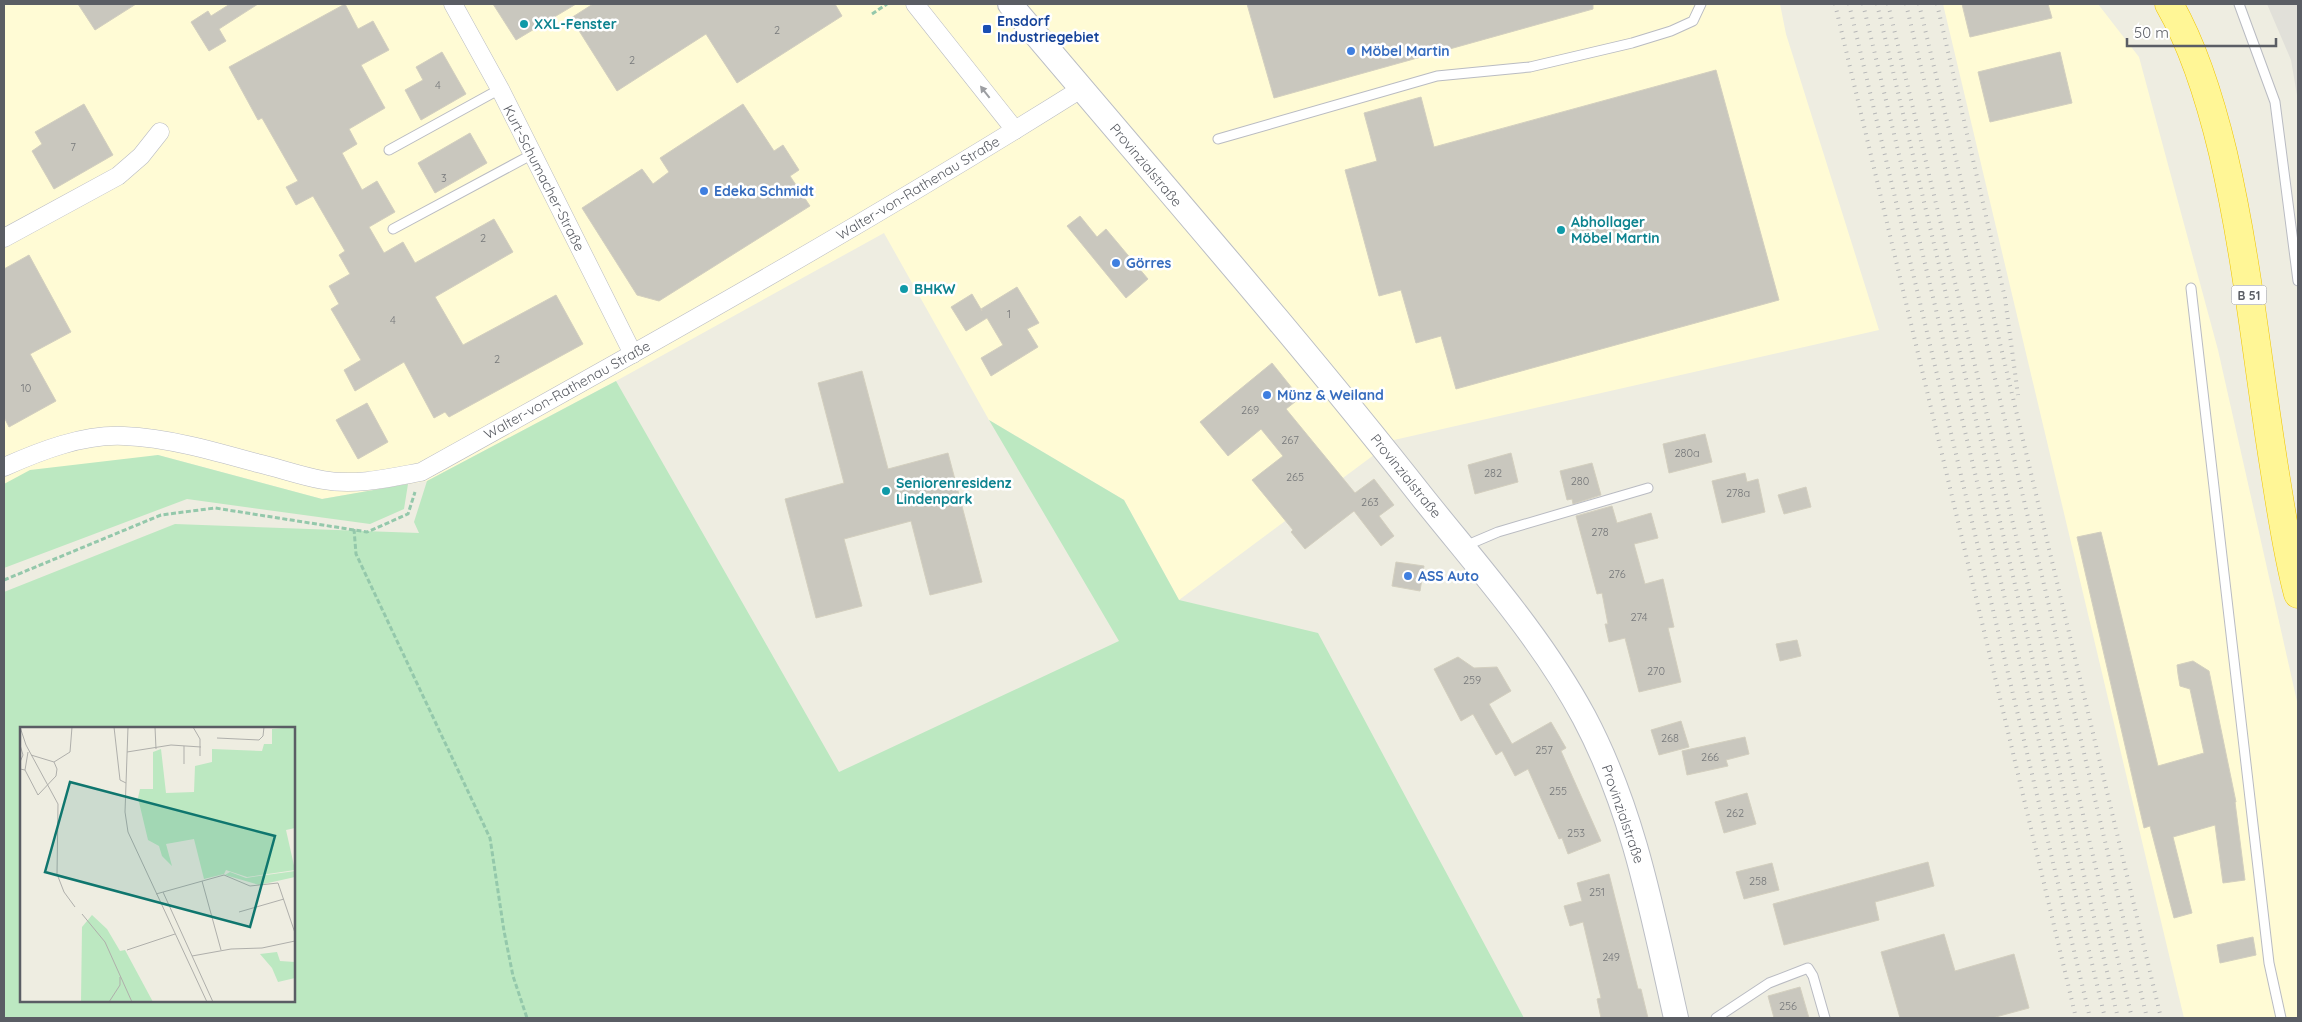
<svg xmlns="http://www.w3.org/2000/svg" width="2302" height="1022" font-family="Quicksand,sans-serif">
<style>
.commercial{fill:#fffbd5}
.industrial{fill:#e1e0d9}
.green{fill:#bce8c1;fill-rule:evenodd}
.building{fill:#c9c7be;stroke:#d3cfbf}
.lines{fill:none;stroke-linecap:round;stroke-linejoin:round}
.service-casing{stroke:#b9bbc2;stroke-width:11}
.minor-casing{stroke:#b9bbc2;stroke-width:19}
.secondary-casing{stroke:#babdc4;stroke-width:26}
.trunk-casing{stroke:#efc400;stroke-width:29}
.path{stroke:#94c8ab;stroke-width:3;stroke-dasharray:5 2.5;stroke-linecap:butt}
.service{stroke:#fff;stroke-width:9}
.minor{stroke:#fff;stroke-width:18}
.secondary{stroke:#fff;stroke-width:24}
.trunk{stroke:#fff696;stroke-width:28}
.rail{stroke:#b5b6b7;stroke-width:4;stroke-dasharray:1 6;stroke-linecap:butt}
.oneway{fill:#9c9ea2}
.culture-dot{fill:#0f9aa8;stroke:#fff;stroke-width:2}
.transit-dot{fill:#1a4fb4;stroke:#fff;stroke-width:2}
.shop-dot{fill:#3f7fe0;stroke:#fff;stroke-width:2}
.labels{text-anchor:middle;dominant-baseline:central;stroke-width:5;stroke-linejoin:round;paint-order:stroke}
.number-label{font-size:11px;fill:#76787a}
.shield{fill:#fff;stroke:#8c8e92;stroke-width:1}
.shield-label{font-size:12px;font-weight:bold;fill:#5a5d64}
.transit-label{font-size:14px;font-weight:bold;fill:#164399;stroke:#fff;text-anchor:start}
.culture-label{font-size:14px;font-weight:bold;fill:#0d838f;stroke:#fff;text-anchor:start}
.shop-label{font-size:14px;font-weight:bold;fill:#366cbe;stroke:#fff;text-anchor:start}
.street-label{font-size:14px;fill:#5a5d64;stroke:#fff}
.inset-road{fill:none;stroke:#afafab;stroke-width:1}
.view{fill:#0f766e;fill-opacity:0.15;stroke:#0f766e;stroke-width:2.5}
.inset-edge{fill:none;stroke:#5a5d64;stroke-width:2.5}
</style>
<rect width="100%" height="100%" fill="#eeede1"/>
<g class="commercial">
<polygon points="4,4 1780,4 1786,34 1879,330 1394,440 1179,600 1124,500 989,420 884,233 616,381 427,481 322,499 158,455 4,484"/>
<polygon points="1943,4 2098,4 2139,57 2218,350 2298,706 2298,1018 2184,1018"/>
</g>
<polygon class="industrial" points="2267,4 2298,4 2298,101 2291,60"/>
<g class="green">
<path d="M616,381L839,772L1119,641L989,420L1124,500L1179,600L1318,633L1524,1018H4V592L175,524L419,533L414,522L427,481ZM21,728H294V1001H21Z"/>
<polygon points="158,455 322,499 408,484 404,509 370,524 187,499 4,568 4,484 30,470"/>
</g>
<g class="building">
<polygon points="78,4 136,4 95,30"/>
<polygon points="230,4 258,4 219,29 226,41 209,51 191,22 208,11 211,16"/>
<polygon points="345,4 358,29 373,21 389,50 361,65 385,108 349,129 357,144 342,153 362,190 377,181 395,212 369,227 384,253 403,242 415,263 494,219 513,252 435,297 463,345 556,295 583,344 449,417 445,412 434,418 404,362 355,391 344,370 361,360 331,309 339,304 329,286 350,274 339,255 345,251 313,196 296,205 286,187 298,181 262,118 258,120 229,67"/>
<polygon points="493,4 576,4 516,40"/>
<polygon points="593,4 835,4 842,16 737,83 706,34 617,91 571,18"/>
<polygon points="1247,4 1593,4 1593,9 1274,98"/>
<polygon points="1962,4 2048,4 2052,18 1970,37"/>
<polygon points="442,52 466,94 421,120 405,90 423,80 416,67"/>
<polygon points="2060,52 2072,103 1990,122 1978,72"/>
<polygon points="1716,70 1779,300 1456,389 1441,336 1416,343 1401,290 1379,296 1345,170 1377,161 1364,113 1421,97 1434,147"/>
<polygon points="84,104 113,155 54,189 32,151 42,144 35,132"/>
<polygon points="743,104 774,151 783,145 799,170 790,176 810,206 659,301 637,295 582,208 642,169 653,184 669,172 660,158"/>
<polygon points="470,133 487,163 435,193 418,163"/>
<polygon points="1080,216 1097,237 1106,229 1148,279 1126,298 1067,226"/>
<polygon points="29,255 71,332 30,354 56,401 9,427 4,417 4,269"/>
<polygon points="1017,287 1039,323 1027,329 1038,347 991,376 981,358 1003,345 987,318 966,331 951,307 972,294 982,311 981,309"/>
<polygon points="1272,363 1300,398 1286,409 1355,493 1374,479 1394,505 1379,516 1394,536 1381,546 1354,511 1305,549 1291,532 1293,530 1252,480 1283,456 1261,429 1228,456 1200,422"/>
<polygon points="862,371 888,469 948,453 982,582 930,595 911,521 844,539 862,606 816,618 785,499 844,483 818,383"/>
<polygon points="367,403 388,442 358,459 336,420"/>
<polygon points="1705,434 1712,462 1669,473 1663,444"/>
<polygon points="1511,453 1518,482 1475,494 1468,465"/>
<polygon points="1592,463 1601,495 1573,504 1572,499 1567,500 1560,471"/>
<polygon points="1745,473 1747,482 1758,479 1765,512 1722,523 1712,481"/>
<polygon points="1806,487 1811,507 1784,514 1778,495"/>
<polygon points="1612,506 1617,523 1651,513 1658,538 1634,544 1645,584 1663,579 1674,627 1668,628 1681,682 1639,692 1625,638 1609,642 1605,624 1608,624 1602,593 1597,594 1576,516"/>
<polygon points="2101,532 2158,766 2204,753 2190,689 2180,686 2178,674 2177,665 2193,661 2209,671 2236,802 2235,802 2245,880 2223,883 2215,825 2173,837 2192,913 2174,918 2150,826 2144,828 2077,537"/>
<polygon points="1396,562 1424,566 1420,591 1392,586"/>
<polygon points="1797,640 1801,656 1780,661 1776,644"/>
<polygon points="1458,657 1474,668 1497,667 1511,691 1489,704 1512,744 1551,722 1566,748 1561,751 1601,841 1568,854 1562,838 1559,839 1528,769 1515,776 1502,751 1496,755 1473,714 1461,721 1434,669"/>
<polygon points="1681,721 1689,747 1659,755 1651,730"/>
<polygon points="1745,737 1749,754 1726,760 1728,766 1687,775 1682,751"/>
<polygon points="1747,793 1756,824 1724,833 1715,802"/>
<polygon points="1928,862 1934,886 1875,902 1879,920 1784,945 1773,904"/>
<polygon points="1772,863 1779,890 1744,899 1736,872"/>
<polygon points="1609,874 1638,989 1641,989 1648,1018 1601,1018 1597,999 1601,998 1583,922 1570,926 1564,906 1582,901 1577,883"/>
<polygon points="1944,934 1955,971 2014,954 2029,1008 1992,1018 1900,1018 1881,952"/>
<polygon points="2253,937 2256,955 2220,963 2217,945"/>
<polygon points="1800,987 1809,1018 1774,1018 1768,996"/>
</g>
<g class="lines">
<g class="service-casing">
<g id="service">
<polyline points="2239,4 2275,102 2298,281"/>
<polyline points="1218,139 1437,76 1530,67 1632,43 1671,31 1693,21 1701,4"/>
<polyline points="389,150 500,89"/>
<polyline points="393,229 531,155"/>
<polyline points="2191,288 2269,963 2281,1018"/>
<polyline points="1465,546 1498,532 1648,488"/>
<polyline points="1716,1018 1769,983 1808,968 1813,976 1825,1018"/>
</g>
</g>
<g class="minor-casing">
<g id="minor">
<polyline points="453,4 500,89 633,354"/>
<polyline points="915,4 1015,130"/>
<polyline points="4,238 118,176 141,156 160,132"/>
<path d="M4,467C40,451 83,434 124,436C169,438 214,451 257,463C279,468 301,476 323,480C355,486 389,478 421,472C643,349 866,224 1081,89"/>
</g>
</g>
<g class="secondary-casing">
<path id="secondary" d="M1010,4C1148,168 1290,329 1423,498C1479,568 1541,637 1584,717C1634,811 1653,916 1676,1018"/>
</g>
<g class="trunk-casing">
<path id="trunk" d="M2169,4C2195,49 2211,103 2223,153C2248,260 2258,370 2276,479C2282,517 2288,557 2298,594"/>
</g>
<g class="path">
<polyline points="872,14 887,4"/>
<polyline points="354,529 356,554 490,838 504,931 513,976 527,1018"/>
<polyline points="4,580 161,515 215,508 367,532 408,514 415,492"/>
</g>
<use href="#service" class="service"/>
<use href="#minor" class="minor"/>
<use href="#secondary" class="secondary"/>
<use href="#trunk" class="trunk"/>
<g class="rail">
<polyline points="1835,4 2076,1018"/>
<polyline points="1849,4 2090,1018"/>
<polyline points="1863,4 2105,1018"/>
<polyline points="1877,4 2118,1018"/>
<polyline points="1888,4 2132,1018"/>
<polyline points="1906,4 2147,1018"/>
<polyline points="1919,4 2161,1018"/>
<polyline points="1937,4 2005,298 2018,395"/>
</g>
</g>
<defs><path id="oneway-solid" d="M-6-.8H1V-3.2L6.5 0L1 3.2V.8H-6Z" transform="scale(1.25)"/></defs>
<use class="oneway" href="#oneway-solid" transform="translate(985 92) rotate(-128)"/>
<g class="culture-dot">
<circle cx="524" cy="24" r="5"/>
<circle cx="1561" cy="230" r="5"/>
<circle cx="904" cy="289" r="5"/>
<circle cx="886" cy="491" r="5"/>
</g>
<rect class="transit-dot" x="982" y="24" width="10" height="10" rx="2.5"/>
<g class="shop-dot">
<circle cx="1351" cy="51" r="5"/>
<circle cx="704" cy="191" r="5"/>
<circle cx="1116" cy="263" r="5"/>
<circle cx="1267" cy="395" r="5"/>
<circle cx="1408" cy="576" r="5"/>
</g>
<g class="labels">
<g class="number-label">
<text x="777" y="30">2</text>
<text x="632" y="60">2</text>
<text x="438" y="85">4</text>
<text x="73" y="147">7</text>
<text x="444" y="178">3</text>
<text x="483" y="238">2</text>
<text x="1009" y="314">1</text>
<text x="393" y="320">4</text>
<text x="497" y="359">2</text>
<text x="26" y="388">10</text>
<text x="1250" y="410">269</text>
<text x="1290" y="440">267</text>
<text x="1687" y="453">280a</text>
<text x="1493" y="473">282</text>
<text x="1295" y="477">265</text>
<text x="1580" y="481">280</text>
<text x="1738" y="493">278a</text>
<text x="1370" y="502">263</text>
<text x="1600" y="532">278</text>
<text x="1617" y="574">276</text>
<text x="1639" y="617">274</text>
<text x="1656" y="671">270</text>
<text x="1472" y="680">259</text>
<text x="1670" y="738">268</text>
<text x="1544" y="750">257</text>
<text x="1710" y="757">266</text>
<text x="1558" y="791">255</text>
<text x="1735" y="813">262</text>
<text x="1576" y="833">253</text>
<text x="1758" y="881">258</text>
<text x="1597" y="892">251</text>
<text x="1611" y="957">249</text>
<text x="1788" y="1006">256</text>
</g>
<rect class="shield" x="2231.5" y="285.5" width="35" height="19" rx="4"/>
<g class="shield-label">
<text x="2249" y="295">B 51</text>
</g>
<g class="transit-label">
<text x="997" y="21">Ensdorf<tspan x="997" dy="16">Industriegebiet</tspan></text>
</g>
<g class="culture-label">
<text x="534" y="24">XXL-Fenster</text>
<text x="1571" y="222">Abhollager<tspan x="1571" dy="16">Möbel Martin</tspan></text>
<text x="914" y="289">BHKW</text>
<text x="896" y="483">Seniorenresidenz<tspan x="896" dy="16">Lindenpark</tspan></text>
</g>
<g class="shop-label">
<text x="1361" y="51">Möbel Martin</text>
<text x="714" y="191">Edeka Schmidt</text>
<text x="1126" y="263">Görres</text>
<text x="1277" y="395">Münz &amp; Weiland</text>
<text x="1418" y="576">ASS Auto</text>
</g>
<g class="street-label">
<text transform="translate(1146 165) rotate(50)">Provinzialstraße</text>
<text transform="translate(544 178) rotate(63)">Kurt-Schumacher-Straße</text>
<text transform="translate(918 188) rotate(-31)">Walter-von-Rathenau Straße</text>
<text transform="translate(567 390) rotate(-29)">Walter-von-Rathenau Straße</text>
<text transform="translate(1406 476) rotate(51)">Provinzialstraße</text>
<text transform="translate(1623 814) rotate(71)">Provinzialstraße</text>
</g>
</g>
<g transform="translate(20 727)">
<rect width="275" height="275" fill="#eeede1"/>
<path d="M275,0V101L266,103L275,143L227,150L206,143L204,147L184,152L174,112L146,117L152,139L142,129L139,119L128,113L118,71L120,62H133V25L141,22L146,66L174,65L175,39L192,35V22L242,24L244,17H252V2ZM275,144V150L239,158L205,148L210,145L226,151ZM72,188L87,202L100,224L105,223L133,275H61L62,200ZM257,225L260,234L275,235V251L258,255L252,241L240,227Z" fill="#bce8c1"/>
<path class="inset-road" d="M0,0L6,18L38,77L37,147L44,165L55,180M94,0L100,53L106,56M108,0L105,85L108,105L187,275M135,0L136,22M173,0L180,12V29M197,11L239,13L243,9L244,0M0,18L3,28L0,35M164,19V37M107,25L151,18L181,20M11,28L34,35M0,42L5,43L18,68L36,49L37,42L34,35L50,25L52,0M5,43L8,25M182,154L201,223M143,165L193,275M136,167L204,148L230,159L258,156L275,206M219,185L264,172M62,187L85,215L112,275M107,223L155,207M172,229L211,222L242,221L275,214M89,275L100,258V250"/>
<path class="view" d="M50,55L255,109L230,200L25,145Z"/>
<rect width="275" height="275" class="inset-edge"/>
</g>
<rect width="2302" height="1022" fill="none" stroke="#5a5d64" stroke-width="10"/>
<path d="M2127 38v8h149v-8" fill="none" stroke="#5a5d64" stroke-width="2.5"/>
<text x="2134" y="38" font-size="15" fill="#5a5d64" stroke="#ffffff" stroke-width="4" paint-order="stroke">50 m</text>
</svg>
